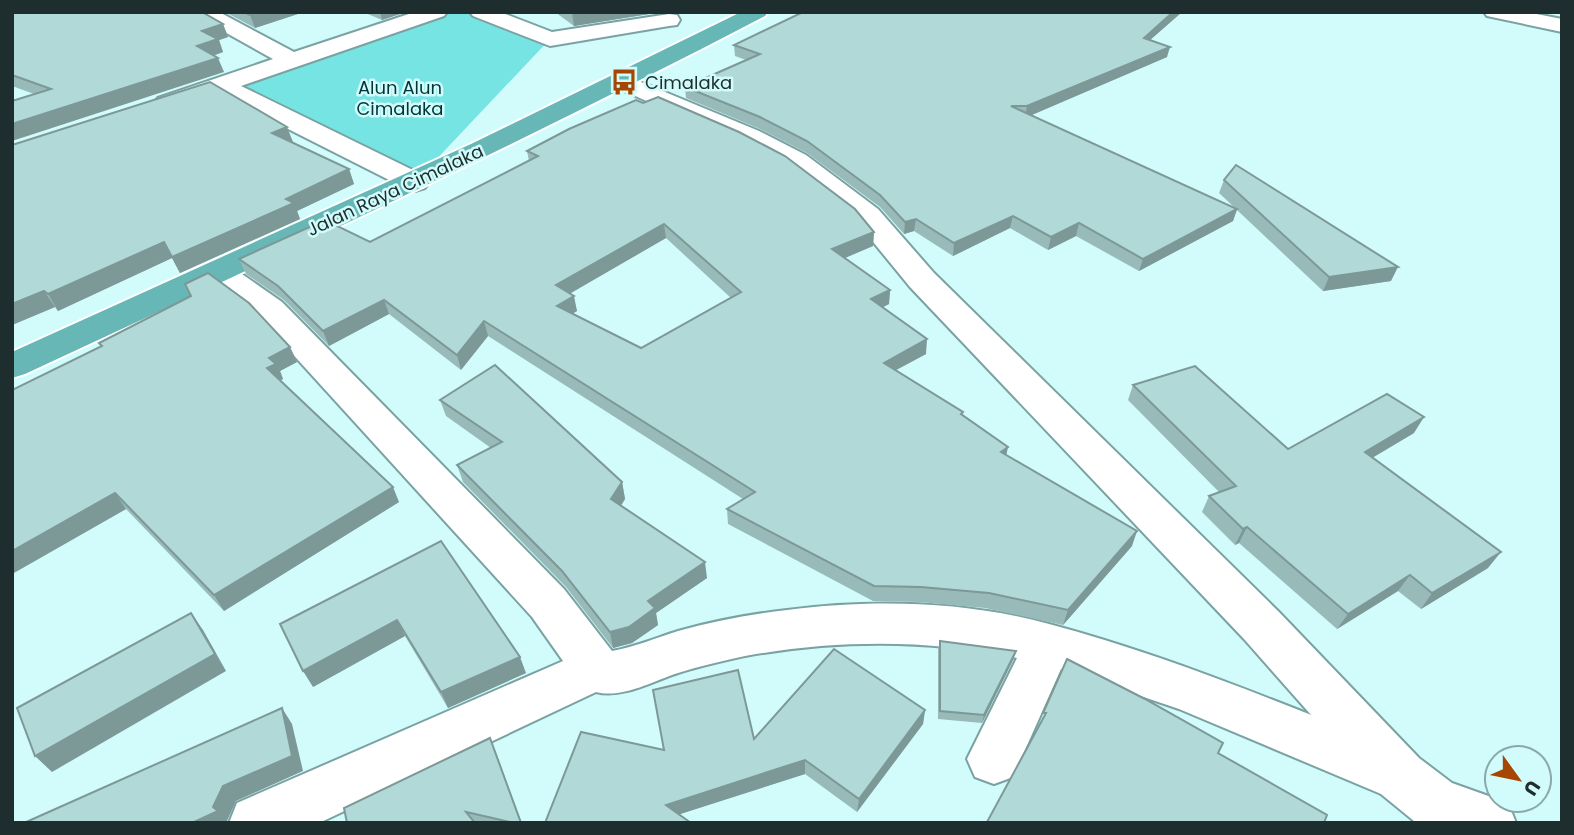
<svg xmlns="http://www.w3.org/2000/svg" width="1574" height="835" font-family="Poppins,sans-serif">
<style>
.green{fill:#77e4e4}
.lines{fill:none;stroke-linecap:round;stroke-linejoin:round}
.minor-casing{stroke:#7ba2a2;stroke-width:4}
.tertiary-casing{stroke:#7ba2a2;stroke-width:4}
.trunk-casing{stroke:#fff;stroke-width:4}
.minor{fill:#fff;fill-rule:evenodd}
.tertiary{fill:#fff;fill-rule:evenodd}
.trunk{fill:#67b7b7;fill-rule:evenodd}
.wall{fill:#98bbba;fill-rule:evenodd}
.shaded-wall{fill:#7c9897}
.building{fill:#b1d9d8;stroke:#7c9897;stroke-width:2;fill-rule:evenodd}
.labels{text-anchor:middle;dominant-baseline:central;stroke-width:5;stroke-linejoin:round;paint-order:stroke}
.far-poi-label{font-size:18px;fill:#1e2d2d;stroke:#d2fbfb;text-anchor:start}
.far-park-label{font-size:18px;fill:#003637;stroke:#d2fbfb}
.far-street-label{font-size:18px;fill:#1e2d2d;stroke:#d2fbfb}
</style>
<rect width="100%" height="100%" fill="#d2fbfb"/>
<polygon class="green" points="437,12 480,12 550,39 415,182 220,85"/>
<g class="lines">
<g class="minor-casing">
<g id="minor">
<polygon points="193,12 219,12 294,52 415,12 447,12 444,16 241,86 425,176 429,182 425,188 415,191 405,188 219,94 167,111 158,108 154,103 158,98 273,59 196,16"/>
<polygon points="470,12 500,12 552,32 669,14 677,15 680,20 677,25 669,26 550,46 473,16"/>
<polygon points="1484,12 1526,12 1562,19 1562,32 1487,16"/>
<path d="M218,262L229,265L282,302L564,589L612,651C634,647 656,638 678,631C713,621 750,614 787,610C872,599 966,601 1049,624C1173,657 1293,708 1412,755L1420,773L1412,791L1393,799L1179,709L1061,669L1013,777L994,784L975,777L967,759L1017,658C928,639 835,640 745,656C723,661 700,666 678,673C653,681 622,699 596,692L319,823H229L237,803L563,661L532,617L258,316L207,279L202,272L207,265Z"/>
</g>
</g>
<g class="tertiary-casing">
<polygon id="tertiary" points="624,75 759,131 806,155 878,209 934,273 1278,611 1419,758 1452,783 1508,803 1516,823 1414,821 1381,794 1244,639 910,287 856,221 786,167 741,143 615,87 612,82 615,77"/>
</g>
<g class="trunk-casing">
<path id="trunk" d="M741,12H768L765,16C522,143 273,258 25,374L12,378V352L471,144Z"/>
</g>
<use href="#minor" class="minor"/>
<use href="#tertiary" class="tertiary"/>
<use href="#trunk" class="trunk"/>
</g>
<g class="wall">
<polygon points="12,12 223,24 228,37 219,40 223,52 213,56 224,72 34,94 12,86"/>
<polygon points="225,12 304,12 255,28"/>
<polygon points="363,12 406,12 382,20"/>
<polygon points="555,12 662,12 574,26"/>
<polygon points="803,12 1182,12 1150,40 1167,57 1031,115 1235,208 1219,193 1224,180 1391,281 1323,291 1237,210 1233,221 1139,271 1076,236 1048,250 1010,228 953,256 914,231 904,234 880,207 807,153 760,129 686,98 685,87 746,60 735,56 734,45"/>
<polygon points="291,142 349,169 354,184 297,211 300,219 180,273 172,258 58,311 55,307 12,325 12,145 293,142"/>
<path d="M527,151L874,232L873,246L844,258L890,290L889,304L882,307L926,354L896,370L963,412V415L1006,455L1132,546L1063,625L985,608L919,602L873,601L728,524L727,509L743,499L488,336L461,370L389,314L329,346L284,300L246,274L239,259L370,242L529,161ZM666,238L731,298L641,348L572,314L577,311L570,293Z"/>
<polygon points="99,343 290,347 297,362 280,371 283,379 280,381 399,502 224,611 126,509 12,574 101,347"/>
<polygon points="1133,385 1288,449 1414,433 1372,458 1488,568 1421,609 1398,591 1337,629 1239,543 1235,545 1202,512 1209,496 1220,493 1128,400"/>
<polygon points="440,400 622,482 625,499 621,506 707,578 656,613 658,625 632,643 613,648 566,587 463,482 457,465 491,448 446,416"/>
<polygon points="441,541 526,673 448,708 405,636 313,687"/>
<polygon points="940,641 1016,651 1013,660 982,723 938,719 938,649"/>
<polygon points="925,710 923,724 857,812 805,774 679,814 545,823 664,750 754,739"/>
<polygon points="495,751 522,823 347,823"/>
</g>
<g class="shaded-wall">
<polygon points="260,12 304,12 255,28 250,15"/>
<polygon points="380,12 406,12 382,20"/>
<polygon points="577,12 662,12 574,26 572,13"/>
<polygon points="1173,12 1182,12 1141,48 1144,38"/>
<polygon points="223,24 228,37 219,40 223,52 203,59 197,46 202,31"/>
<polygon points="1170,47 1167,57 1025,118 1027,106"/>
<polygon points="218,58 224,72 12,141 12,124"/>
<polygon points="287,127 293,142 277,148 272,133"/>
<polygon points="349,169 354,184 297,211 300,219 180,273 172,258 58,311 48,294 164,242 286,199"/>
<polygon points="1237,209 1233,221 1139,271 1143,259"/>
<polygon points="1013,216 1010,228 953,256 954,243"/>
<polygon points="916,219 914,231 904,234 905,222"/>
<polygon points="1079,223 1076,236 1048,250 1051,237"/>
<polygon points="664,224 666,238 559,300 556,285"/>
<polygon points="874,232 873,246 831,264 832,249"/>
<polygon points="1398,267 1391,281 1323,291 1329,277"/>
<polygon points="890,290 889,304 870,314 871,299"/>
<polygon points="44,291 55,307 12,325 12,304"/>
<polygon points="574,296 577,311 560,321 557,306"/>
<polygon points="384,300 389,314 329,346 323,331"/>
<polygon points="484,321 488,336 461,370 457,355"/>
<polygon points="927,339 926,354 883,377 884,363"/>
<polygon points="290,347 297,362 280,371 283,379 274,383 267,368 269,358"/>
<polygon points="1424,417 1414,433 1355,468 1365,452"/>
<polygon points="1008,447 1005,462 1001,452"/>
<polygon points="622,482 625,499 614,516 611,499"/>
<polygon points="393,487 399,502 224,611 214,595"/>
<polygon points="115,493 126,509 12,574 12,551"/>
<polygon points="1247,527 1239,543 1235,545 1243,529"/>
<polygon points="1137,531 1132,546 1063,625 1068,610"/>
<polygon points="1501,552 1488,568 1421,609 1432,593"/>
<polygon points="705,562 707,578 656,613 658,625 632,643 613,648 610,632 648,601"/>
<polygon points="1410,575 1398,591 1337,629 1348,614"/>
<polygon points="191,613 203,630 226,671 52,772 35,756"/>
<polygon points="397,620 405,636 313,687 303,671"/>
<polygon points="1016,651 1013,660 982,723 984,715"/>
<polygon points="520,657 526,673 448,708 441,692"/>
<polygon points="282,708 292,724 303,771 236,801 227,821 228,823 192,823 213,807 223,786"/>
<polygon points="925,710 923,724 857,812 859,799"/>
<polygon points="805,760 805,774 668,818 666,805"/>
</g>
<g class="building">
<polygon points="12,12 202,12 223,24 202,31 218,39 197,46 218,58 12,124 12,101 51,89 12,75"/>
<polygon points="244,12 260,12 250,15"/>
<polygon points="803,12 1173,12 1144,38 1170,47 1027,106 1011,106 1237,209 1143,259 1079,223 1051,237 1013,216 954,243 916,219 905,222 880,195 807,141 760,117 685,87 760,54 734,45"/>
<polygon points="210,82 287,127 272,133 349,169 286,199 294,203 172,257 164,242 48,294 44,291 12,304 12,145"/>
<path d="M658,97L739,132L785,156L855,209L874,232L832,249L890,290L871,299L927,339L884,363L963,412L961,414L1008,447L1001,452L1137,531L1068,610L989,593L921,587L874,586L727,509L755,492L484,321L457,355L384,300L323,331L278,286L239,259L325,220L370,242L538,156L527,151L569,129L636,100L643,103ZM664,224L741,292L641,348L557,306L574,296L556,285Z"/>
<polygon points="1236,165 1398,267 1329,277 1224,180"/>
<polygon points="208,273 249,303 290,347 269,358 276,364 267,368 393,487 214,595 115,493 12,551 12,390 102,346 99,343 191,296 185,284"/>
<polygon points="495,365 622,482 611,499 705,562 648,601 655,608 629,627 610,632 562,571 457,465 502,442 440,400"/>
<polygon points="1195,366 1288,449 1387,394 1424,417 1365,452 1501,552 1432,593 1410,575 1348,614 1247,527 1243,529 1209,496 1236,486 1133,385"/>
<polygon points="441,541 520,657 441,692 397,620 303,671 280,624"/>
<polygon points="191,613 215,654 35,756 17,708"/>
<polygon points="940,641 1016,651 984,715 940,711"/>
<polygon points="834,649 925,710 859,799 805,760 666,805 691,823 545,823 581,732 664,750 653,690 738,670 754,739"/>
<polygon points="1067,659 1145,699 1223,743 1218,753 1327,815 1324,823 989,823 987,822 1046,713 1043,713"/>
<polygon points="282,708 292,756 223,786 213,807 218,811 192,823 24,823"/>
<polygon points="490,738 521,823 514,823 466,812 475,823 347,823 344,808"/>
</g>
<defs>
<g id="bus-bare" transform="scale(2.1)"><path d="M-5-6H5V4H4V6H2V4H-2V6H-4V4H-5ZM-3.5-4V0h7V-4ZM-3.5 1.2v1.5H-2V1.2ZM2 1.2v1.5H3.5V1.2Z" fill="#a74603" stroke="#d2fbfb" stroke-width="2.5" paint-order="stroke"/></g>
</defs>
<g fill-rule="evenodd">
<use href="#bus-bare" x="624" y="82"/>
</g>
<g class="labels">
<g class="far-poi-label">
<text x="645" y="82">Cimalaka</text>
</g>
<g class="far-park-label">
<text x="400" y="87">Alun Alun<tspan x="400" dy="21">Cimalaka</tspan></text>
</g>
<g class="far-street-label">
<text transform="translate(395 190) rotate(-25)">Jalan Raya Cimalaka</text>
</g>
</g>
<rect width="1574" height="835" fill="none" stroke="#1e2d2d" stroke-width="28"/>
<g transform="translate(1518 779) rotate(123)"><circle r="33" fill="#d2fbfb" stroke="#8aa9a9" stroke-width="2"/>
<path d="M0-5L12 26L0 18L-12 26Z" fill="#a74603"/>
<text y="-10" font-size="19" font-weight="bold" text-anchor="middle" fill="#1e2d2d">U</text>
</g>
</svg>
